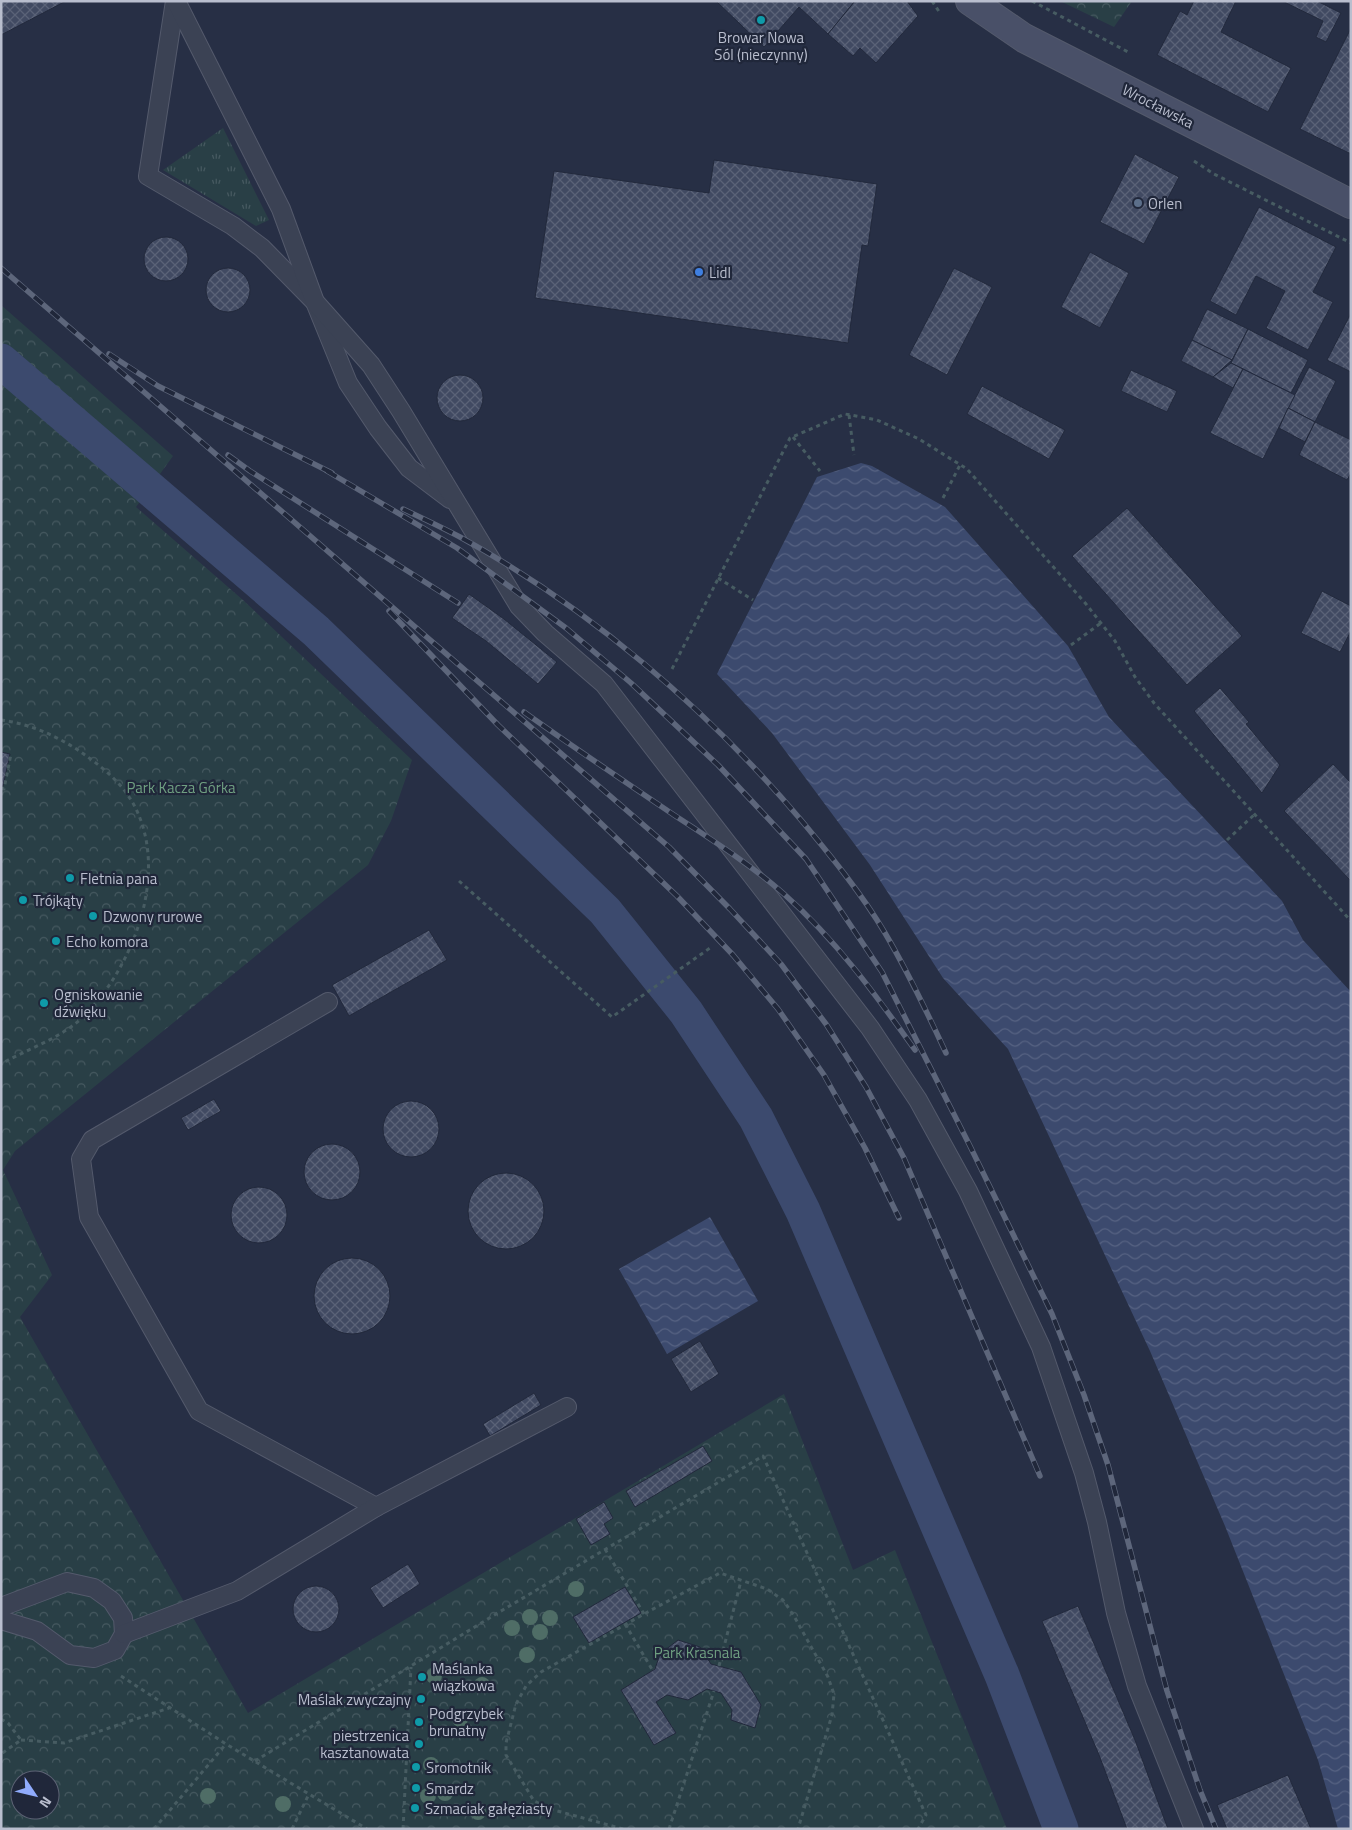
<svg xmlns="http://www.w3.org/2000/svg" width="1352" height="1830" font-family="'Titillium Web',sans-serif">
<style>
.grass{fill:url(#grass-tufts)}
.park{fill:url(#park-crowns);fill-rule:evenodd}
.water{fill:url(#water-waves)}
.lines{fill:none;stroke-linecap:round;stroke-linejoin:round}
.canal{stroke:#3c4a6e;stroke-width:35}
.building{fill:url(#building-cross-hatch);stroke:#22293c}
.lane-casing{stroke:#545a6c;stroke-width:20}
.secondary-casing{stroke:#545a6c;stroke-width:30}
.path{stroke:#475c62;stroke-width:3;stroke-dasharray:4 4;stroke-linecap:butt}
.lane{stroke:#3b4254;stroke-width:18}
.secondary{stroke:#495068;stroke-width:28}
.rail-casing{stroke:#5d667b;stroke-width:5.5}
.rail{stroke:#20273a;stroke-width:4;stroke-dasharray:11;stroke-linecap:butt}
.tree{fill:#4f6d66}
.culture-dot{fill:#0f9aa8;stroke:#20273a;stroke-width:2}
.service-dot{fill:#5c6f8a;stroke:#20273a;stroke-width:2}
.shop-dot{fill:#3f7fe0;stroke:#20273a;stroke-width:2}
.labels{text-anchor:middle;dominant-baseline:central;stroke-width:4.5;stroke-linejoin:round;paint-order:stroke}
.poi-label{font-size:15px;fill:#b9bece;stroke:#20273a;text-anchor:start}
.street-label{font-size:15px;fill:#b9bece;stroke:#20273a}
.park-label{font-size:15px;fill:#6f9f81;stroke:#20273a}
</style>
<defs>
<pattern id="grass-tufts" width="24" height="20" patternUnits="userSpaceOnUse" patternTransform="scale(1.25)"><rect width="24" height="20" fill="#293f46"/><path d="M3 7l-1-3M5 7V3M7 7l1-3M15 17l-1-3M17 17v-4M19 17l1-3" fill="none" stroke="#465960"/></pattern>
<pattern id="park-crowns" width="20" height="18" patternUnits="userSpaceOnUse" patternTransform="scale(1.25)"><rect width="20" height="18" fill="#293f46"/><path d="M2 6a3 3 0 1 1 6 0M12 15a3 3 0 1 1 6 0" fill="none" stroke="#465960"/></pattern>
<pattern id="water-waves" width="16" height="10" patternUnits="userSpaceOnUse" patternTransform="scale(1.25)"><rect width="16" height="10" fill="#3c4a6e"/><path d="M0 5q4-4 8 0t8 0" fill="none" stroke="#566282"/></pattern>
<pattern id="building-cross-hatch" width="8" height="8" patternUnits="userSpaceOnUse" patternTransform="scale(1.25)"><rect width="8" height="8" fill="#414a62"/><path d="M0 0l8 8M0 8l8-8" fill="none" stroke="#5a6277"/></pattern>
</defs>
<rect width="100%" height="100%" fill="#272f45"/>
<polygon class="grass" points="223,128 269,220 256,226 163,170"/>
<g class="park">
<polygon points="1060,1 1132,1 1114,27"/>
<path d="M1,305L173,456L136,507L243,600L412,760L391,821L368,865L15,1151L3,1170L52,1275L20,1317L248,1713L784,1394L853,1570L895,1550L1007,1829H1ZM20,1780H50V1810H20Z"/>
</g>
<g class="water">
<polygon points="861,463 872,466 945,507 1068,646 1109,717 1282,901 1303,940 1351,992 1351,1829 1338,1829 1318,1760 1225,1526 1150,1351 1008,1049 943,978 870,865 772,733 717,674 817,477"/>
<polygon points="710,1217 758,1301 667,1354 619,1269"/>
</g>
<g class="lines">
<polyline class="canal" points="1,361 316,631 605,911 686,1012 756,1118 803,1211 1002,1675 1061,1829"/>
</g>
<g class="building">
<polygon points="1,1 66,1 1,35"/>
<polygon points="716,1 855,1 828,34 799,7 764,47"/>
<polygon points="855,1 907,1 918,16 876,63 860,48 853,56 828,34"/>
<polygon points="1194,1 1236,1 1221,32 1291,68 1268,112 1157,55 1180,11 1187,15"/>
<polygon points="1282,1 1317,1 1341,13 1326,42 1316,37 1323,21"/>
<polygon points="1351,28 1351,154 1300,129"/>
<polygon points="1135,154 1179,177 1144,244 1100,222"/>
<polygon points="714,160 877,184 868,246 862,245 848,343 535,298 554,171 709,193"/>
<polygon points="1259,207 1336,247 1313,292 1333,302 1308,350 1266,328 1285,291 1256,276 1236,315 1210,301"/>
<circle cx="166" cy="259" r="22"/>
<polygon points="1090,252 1129,273 1100,328 1061,307"/>
<circle cx="228" cy="290" r="22"/>
<polygon points="954,268 992,287 947,375 909,355"/>
<polygon points="1207,309 1248,329 1232,360 1192,340"/>
<polygon points="1351,313 1351,372 1327,360"/>
<polygon points="1248,329 1308,360 1291,393 1231,363"/>
<polygon points="1192,340 1232,360 1213,377 1181,361"/>
<polygon points="1231,363 1243,369 1233,388 1213,377"/>
<polygon points="1309,367 1336,381 1315,422 1288,408"/>
<polygon points="1243,369 1295,395 1263,459 1210,433"/>
<polygon points="1131,370 1177,391 1167,412 1121,391"/>
<circle cx="460" cy="398" r="23"/>
<polygon points="982,386 1065,430 1049,459 967,414"/>
<polygon points="1288,408 1315,422 1305,442 1279,428"/>
<polygon points="1315,422 1351,440 1351,473 1347,480 1299,455"/>
<polygon points="1127,508 1242,636 1187,685 1072,556"/>
<polygon points="1322,591 1351,606 1351,631 1340,652 1301,633"/>
<polygon points="469,594 504,619 557,662 538,684 486,641 452,618"/>
<polygon points="1220,688 1249,722 1246,724 1280,765 1262,793 1194,711"/>
<polygon points="1,752 10,754 3,786 1,786"/>
<polygon points="1333,764 1351,783 1351,881 1284,811"/>
<polygon points="429,930 447,960 349,1016 332,985"/>
<polygon points="214,1099 221,1111 188,1130 181,1118"/>
<circle cx="411" cy="1129" r="28"/>
<circle cx="332" cy="1172" r="28"/>
<circle cx="506" cy="1211" r="38"/>
<circle cx="259" cy="1215" r="28"/>
<circle cx="352" cy="1296" r="38"/>
<polygon points="700,1341 719,1374 691,1392 671,1359"/>
<polygon points="534,1393 541,1405 490,1436 483,1424"/>
<polygon points="703,1446 712,1461 635,1507 626,1491"/>
<polygon points="604,1502 613,1518 604,1524 610,1534 591,1545 576,1519"/>
<polygon points="408,1564 420,1584 383,1608 370,1588"/>
<circle cx="316" cy="1609" r="23"/>
<polygon points="625,1587 641,1613 589,1643 573,1617"/>
<polygon points="1078,1606 1135,1740 1168,1829 1127,1829 1099,1755 1042,1621"/>
<polygon points="678,1640 700,1647 711,1664 741,1672 761,1705 755,1728 731,1720 732,1710 721,1693 707,1689 688,1700 667,1695 656,1702 676,1733 654,1745 621,1690 655,1669 660,1654"/>
<polygon points="1288,1775 1311,1829 1227,1829 1217,1805"/>
</g>
<g class="lines">
<g class="lane-casing">
<g id="lane">
<polyline points="175,1 148,176 233,226 262,248 315,302 348,383 378,428 409,468 450,499"/>
<polyline points="176,1 281,209 315,302 371,365 401,411 519,606 545,633 604,684 870,1028 918,1100 968,1191 1041,1347 1084,1473 1097,1522 1116,1613 1137,1686 1194,1829"/>
<polyline points="328,1002 92,1140 81,1159 89,1217 199,1411 376,1507"/>
<polyline points="1,1607 67,1582 94,1588 112,1601 123,1618 124,1634 115,1650 94,1658 70,1655 37,1631 1,1620"/>
<polyline points="124,1634 237,1591 376,1507 567,1407"/>
</g>
</g>
<g class="secondary-casing">
<polyline id="secondary" points="970,1 1024,38 1351,204"/>
</g>
<g class="path">
<polyline points="932,1 940,13"/>
<polyline points="1032,1 1128,52"/>
<polyline points="1194,161 1214,174 1351,243"/>
<polyline points="849,415 854,455"/>
<polyline points="793,437 820,471"/>
<polyline points="943,498 960,465"/>
<polyline points="718,578 753,600"/>
<polyline points="1071,645 1101,623"/>
<polyline points="672,669 790,438 845,414 877,420 919,439 967,469 1086,604 1115,641 1135,677 1154,703 1351,921"/>
<path d="M1,720C31,724 60,737 85,755C105,769 125,786 136,809C168,875 134,964 86,1014C63,1038 29,1048 1,1064"/>
<polyline points="1,788 4,789 11,754"/>
<polyline points="1227,840 1255,814"/>
<polyline points="459,881 612,1017 710,948"/>
<polyline points="605,1549 644,1614"/>
<polyline points="625,1624 653,1671"/>
<polyline points="719,1666 741,1581"/>
<polyline points="121,1676 226,1744 367,1829"/>
<polyline points="1,1719 8,1723 21,1740 1,1754"/>
<polyline points="21,1740 64,1743 169,1708"/>
<polyline points="255,1761 496,1614 763,1456 926,1815 918,1829"/>
<polyline points="154,1829 226,1744"/>
<polyline points="292,1829 309,1794"/>
<polyline points="403,1829 411,1667"/>
<polyline points="623,1829 554,1810 534,1801 506,1755 506,1743 516,1704 526,1686 541,1672 644,1614 720,1573 767,1589 783,1600 794,1616 828,1677 834,1694 832,1715 798,1829"/>
<polyline points="669,1829 714,1691"/>
</g>
<use href="#lane" class="lane"/>
<use href="#secondary" class="secondary"/>
<g class="rail-casing">
<g id="rail">
<polyline points="1,268 669,847 730,909 781,964 826,1024 866,1087 904,1158 1040,1476"/>
<polyline points="109,354 158,386 332,473"/>
<polyline points="228,455 250,471 458,603"/>
<polyline points="327,471 457,548 566,628 631,683 718,765 806,859 882,972 969,1144 1052,1314 1084,1395 1108,1465 1167,1691 1200,1790 1216,1829"/>
<path d="M403,509C422,518 441,527 460,537C589,608 705,707 801,820C830,855 862,894 885,933C908,972 927,1012 946,1053"/>
<polyline points="389,611 498,725 677,896 733,955 778,1009 824,1075 865,1148 899,1218"/>
<path d="M524,712C573,747 624,781 674,815C712,840 750,864 784,894C837,941 875,994 915,1050"/>
</g>
</g>
<use href="#rail" class="rail"/>
</g>
<g class="tree">
<circle cx="576" cy="1589" r="8"/>
<circle cx="530" cy="1617" r="8"/>
<circle cx="550" cy="1618" r="8"/>
<circle cx="512" cy="1628" r="8"/>
<circle cx="540" cy="1632" r="8"/>
<circle cx="527" cy="1655" r="8"/>
<circle cx="434" cy="1676" r="8"/>
<circle cx="482" cy="1685" r="8"/>
<circle cx="460" cy="1719" r="8"/>
<circle cx="431" cy="1765" r="8"/>
<circle cx="445" cy="1793" r="8"/>
<circle cx="208" cy="1796" r="8"/>
<circle cx="428" cy="1796" r="8"/>
<circle cx="283" cy="1804" r="8"/>
<circle cx="478" cy="1812" r="8"/>
</g>
<g class="culture-dot">
<circle cx="761" cy="20" r="5"/>
<circle cx="70" cy="878" r="5"/>
<circle cx="23" cy="900" r="5"/>
<circle cx="93" cy="916" r="5"/>
<circle cx="56" cy="941" r="5"/>
<circle cx="44" cy="1003" r="5"/>
<circle cx="422" cy="1677" r="5"/>
<circle cx="421" cy="1699" r="5"/>
<circle cx="419" cy="1722" r="5"/>
<circle cx="419" cy="1744" r="5"/>
<circle cx="416" cy="1767" r="5"/>
<circle cx="416" cy="1788" r="5"/>
<circle cx="415" cy="1808" r="5"/>
</g>
<circle class="service-dot" cx="1138" cy="203" r="5"/>
<circle class="shop-dot" cx="699" cy="272" r="5"/>
<g class="labels">
<g class="poi-label">
<text x="761" y="37" text-anchor="middle">Browar Nowa<tspan x="761" dy="17">Sól (nieczynny)</tspan></text>
<text x="1148" y="203">Orlen</text>
<text x="709" y="272">Lidl</text>
<text x="80" y="878">Fletnia pana</text>
<text x="33" y="900">Trójkąty</text>
<text x="103" y="916">Dzwony rurowe</text>
<text x="66" y="941">Echo komora</text>
<text x="54" y="994">Ogniskowanie<tspan x="54" dy="17">dźwięku</tspan></text>
<text x="432" y="1668">Maślanka<tspan x="432" dy="17">wiązkowa</tspan></text>
<text x="411" y="1699" text-anchor="end">Maślak zwyczajny</text>
<text x="429" y="1713">Podgrzybek<tspan x="429" dy="17">brunatny</tspan></text>
<text x="409" y="1735" text-anchor="end">piestrzenica<tspan x="409" dy="17">kasztanowata</tspan></text>
<text x="426" y="1767">Sromotnik</text>
<text x="426" y="1788">Smardz</text>
<text x="425" y="1808">Szmaciak gałęziasty</text>
</g>
<g class="street-label">
<text transform="translate(1158 106) rotate(27)">Wrocławska</text>
</g>
<g class="park-label">
<text x="181" y="787">Park Kacza Górka</text>
<text x="697" y="1652">Park Krasnala</text>
</g>
</g>
<rect width="1352" height="1830" fill="none" stroke="#b9bece" stroke-width="5"/>
<g transform="translate(35 1795) rotate(125)"><circle r="24" fill="#20273a" stroke="#5d6375"/>
<path d="M0-4L9 19L0 12L-9 19Z" fill="#90abfc"/>
<text y="-8" font-size="14" font-weight="bold" text-anchor="middle" fill="#b9bece">N</text>
</g>
</svg>
